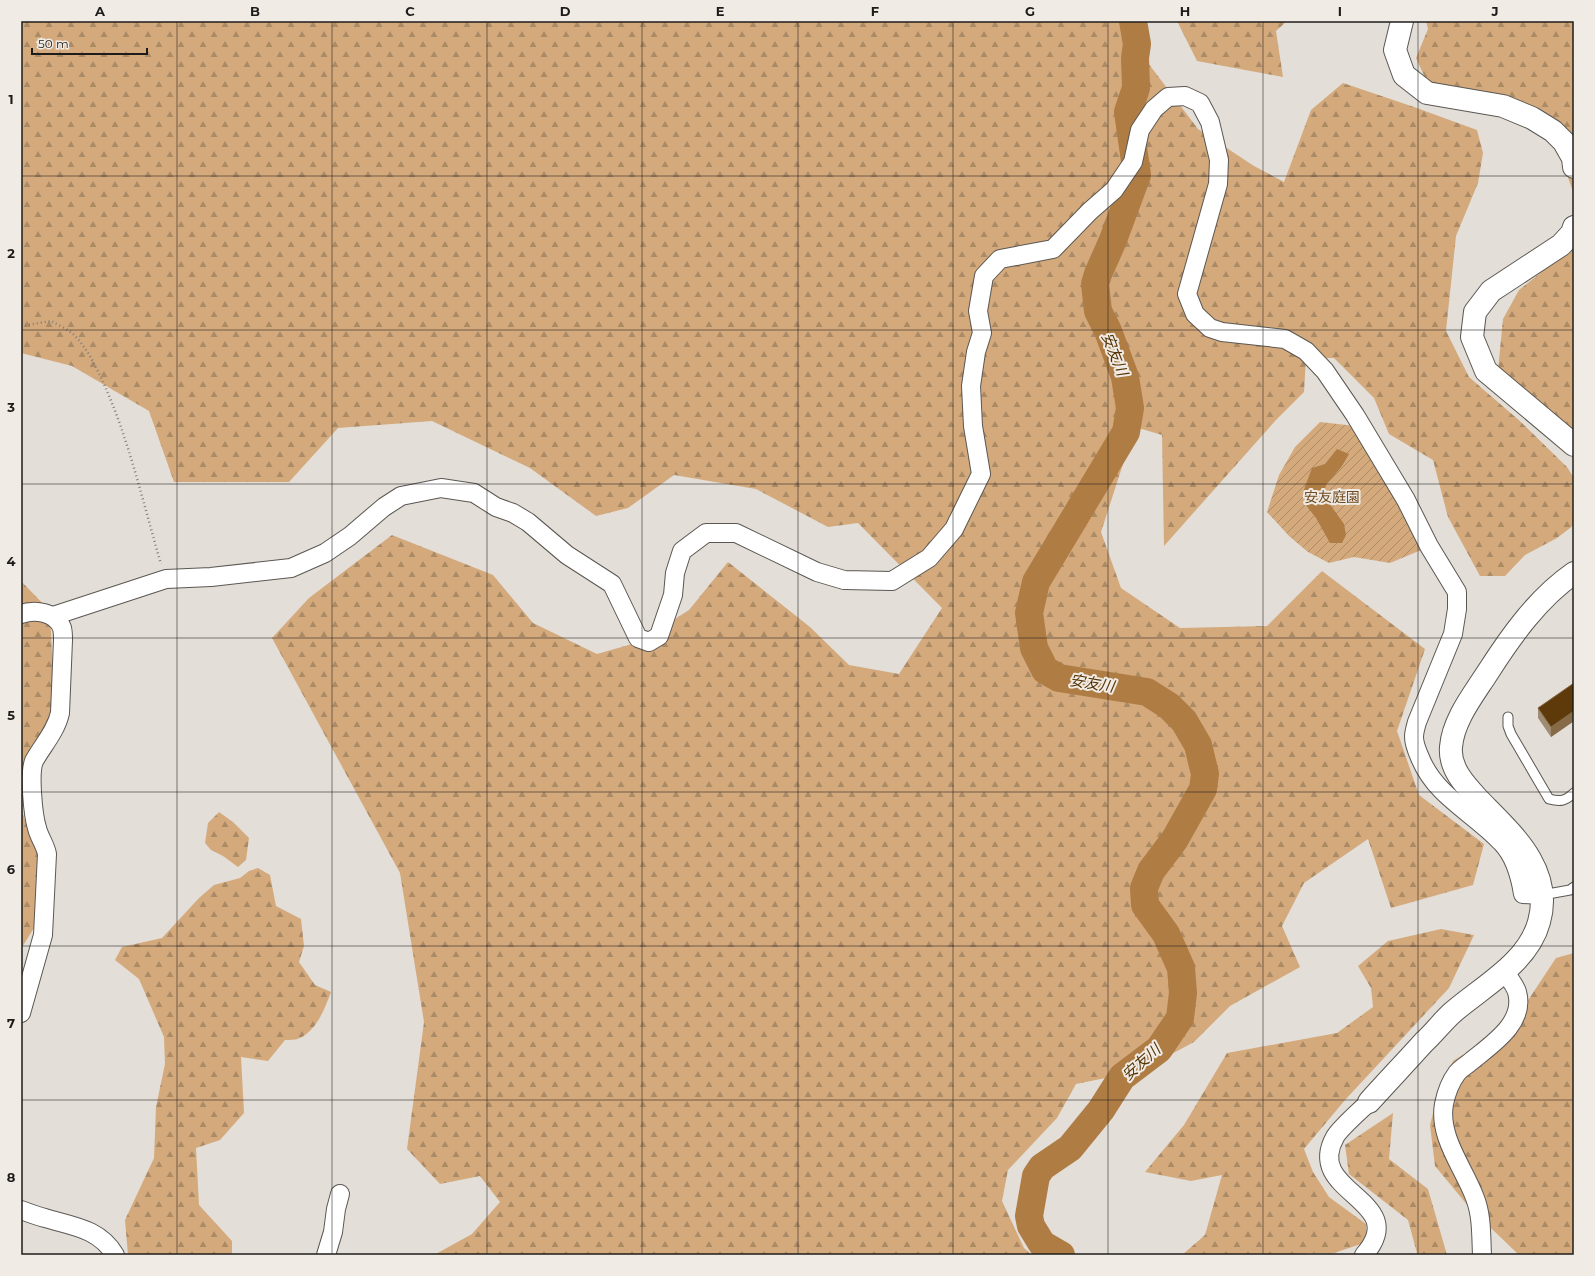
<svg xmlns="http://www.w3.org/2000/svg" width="1595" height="1276" font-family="Montserrat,'Noto Sans JP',sans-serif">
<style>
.forest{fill:url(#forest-firs)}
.garden{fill:url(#garden-furrows)}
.water{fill:#af7c44}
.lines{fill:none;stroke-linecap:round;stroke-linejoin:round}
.river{stroke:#af7c44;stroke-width:28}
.service-casing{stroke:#5b5752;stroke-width:11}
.minor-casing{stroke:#5b5752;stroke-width:20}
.tertiary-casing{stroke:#5b5752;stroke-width:24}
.path{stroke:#827e7a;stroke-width:2.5;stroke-dasharray:1 3;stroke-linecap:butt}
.service{stroke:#fff;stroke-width:9}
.minor{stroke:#fff;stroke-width:18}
.tertiary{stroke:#fff;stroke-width:22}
.wall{fill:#a08c72}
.shaded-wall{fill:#866b48}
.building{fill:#5e3a0b;stroke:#866b48}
.grid{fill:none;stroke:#1e1c1a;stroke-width:1;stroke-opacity:0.55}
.labels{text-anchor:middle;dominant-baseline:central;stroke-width:4;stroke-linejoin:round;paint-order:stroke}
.park-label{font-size:14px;fill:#724d23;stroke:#f0ebe5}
.water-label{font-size:15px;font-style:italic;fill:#553202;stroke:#f0ebe5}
.neatline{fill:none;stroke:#1e1c1a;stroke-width:1.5}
.grid-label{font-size:13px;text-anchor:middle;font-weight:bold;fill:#1e1c1a}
</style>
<defs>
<pattern id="forest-firs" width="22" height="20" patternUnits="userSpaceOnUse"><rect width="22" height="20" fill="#d4aa7d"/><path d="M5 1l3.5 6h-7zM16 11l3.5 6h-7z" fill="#ab8a66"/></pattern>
<pattern id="garden-furrows" width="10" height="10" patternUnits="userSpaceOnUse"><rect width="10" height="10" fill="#d4aa7d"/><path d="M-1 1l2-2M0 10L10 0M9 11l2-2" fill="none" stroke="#ab8a66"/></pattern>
</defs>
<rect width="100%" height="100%" fill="#e3ded8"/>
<g class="forest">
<polygon points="21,21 1128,21 1145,59 1198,129 1254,166 1284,182 1311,110 1343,83 1414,107 1477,130 1483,153 1478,183 1456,236 1446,331 1469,377 1521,422 1567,467 1574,478 1574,525 1557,538 1525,555 1505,576 1480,576 1448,517 1433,460 1389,434 1374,398 1334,358 1306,358 1304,392 1275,421 1164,546 1162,435 1135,427 1101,532 1121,588 1180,628 1267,626 1322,571 1425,649 1397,731 1419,795 1484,844 1473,885 1391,908 1368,839 1304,883 1282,926 1300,967 1230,1006 1194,1042 1140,1071 1076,1084 1057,1118 1008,1170 1002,1201 1024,1248 1032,1255 434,1255 472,1234 500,1202 480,1176 440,1184 407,1149 424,1022 400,873 272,638 309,598 392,535 493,575 533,623 597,654 639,642 689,610 728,562 810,627 849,665 899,674 942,608 858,523 828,527 756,489 674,475 628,508 596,516 530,468 432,421 338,428 289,482 174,482 149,411 72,366 21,353"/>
<polygon points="1177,21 1287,21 1276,31 1283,77 1197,61"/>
<polygon points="1426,21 1574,21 1574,194 1559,153 1554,124 1428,84 1416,58 1428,29"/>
<polygon points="1574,235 1574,431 1498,370 1503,319 1519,290 1558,259"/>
<polygon points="21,581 50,611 54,696 50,725 30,756 22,776 21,787"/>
<polygon points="21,808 27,826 39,853 40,918 21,949"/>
<polygon points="219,812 233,822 249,838 246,860 238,867 223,856 211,850 205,843 208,823"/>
<path d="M258,868L270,875L276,906L301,919L304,946L299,962L315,985L331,992C325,1008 317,1030 300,1038C296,1040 290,1040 285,1040L268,1061L241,1057L244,1113L220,1140L196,1148L199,1205L232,1241V1255H128L125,1220L154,1158L156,1107L165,1064L164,1037L139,979L115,960L122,947L162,938L199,898L214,885L240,878L249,871Z"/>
<polygon points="1441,929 1474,935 1449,988 1345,1100 1304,1149 1313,1172 1329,1197 1366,1224 1367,1242 1331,1254 1307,1253 1305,1255 1182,1255 1205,1235 1222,1175 1191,1181 1145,1172 1184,1125 1227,1053 1337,1033 1373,1007 1371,988 1358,966 1388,941"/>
<polygon points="1574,953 1574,1255 1519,1255 1469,1207 1435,1166 1430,1125 1439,1090 1453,1061 1513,1023 1556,958"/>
<polygon points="1393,1113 1389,1159 1428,1189 1447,1255 1415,1255 1417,1253 1408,1220 1349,1174 1345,1145"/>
</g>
<polygon class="garden" points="1320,422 1355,426 1426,548 1390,563 1354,557 1329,563 1308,552 1289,536 1267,512 1279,475 1295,447"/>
<polygon class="water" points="1337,449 1349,454 1342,466 1326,485 1324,496 1344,524 1346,535 1342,543 1330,543 1316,518 1305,504 1303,492 1312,468 1325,464"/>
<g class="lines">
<polyline class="river" points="1061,1255 1042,1244 1031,1226 1029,1216 1036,1176 1042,1167 1070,1148 1101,1110 1122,1077 1159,1049 1180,1018 1183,993 1181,968 1166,934 1145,905 1144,888 1151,871 1175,839 1203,789 1205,774 1198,745 1184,721 1169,706 1147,692 1059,678 1045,670 1034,648 1029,613 1036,582 1126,432 1130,408 1125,377 1108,331 1098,311 1095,284 1098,274 1113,240 1137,175 1128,112 1136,88 1135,58 1137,44 1133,21"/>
<g class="service-casing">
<g id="service">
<path d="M1508,717V726L1511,734L1549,799C1561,802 1565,801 1574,793"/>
<polyline points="1542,895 1570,890 1574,887"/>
</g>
</g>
<g class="minor-casing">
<g id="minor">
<path d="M21,614C35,609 56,612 62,628C63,632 63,636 63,640L60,713C56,731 43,745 34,761C29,773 33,815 37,828C39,837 45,844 47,854L43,935L21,1013"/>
<path d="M53,616L166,579L211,577L291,568L325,553L350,536L384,507L401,496L441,488L474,493L496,507L513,513L528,522L567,555L612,584L638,638L649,642L659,636L673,595L675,573L682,551L706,533H736L817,572L844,580L892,581L929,558L954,529L981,474L973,426L971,386L976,352L982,333L978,311L984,276L1000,259L1053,249L1090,211L1114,190L1133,162L1140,130L1154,109L1168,97L1185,96L1200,103L1210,122L1219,160L1218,184L1187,294L1195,314L1210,328L1222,332L1285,339L1306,351L1325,371L1355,415L1406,500L1429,546L1457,592V609L1453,634L1417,722C1416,726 1414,732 1414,737C1414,745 1418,753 1421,760C1437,797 1474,813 1501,842C1515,856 1520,875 1523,894L1542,895"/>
<path d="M21,1210C29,1213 37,1216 45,1218C71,1226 99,1228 115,1255"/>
<polyline points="326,1255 333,1232 336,1209 340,1194"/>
<path d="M1364,1255C1413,1199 1303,1194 1335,1137C1340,1128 1361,1110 1369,1102"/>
<path d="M1482,1255C1481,1235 1482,1216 1475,1198C1464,1168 1438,1137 1444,1104C1446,1094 1451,1081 1457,1073C1460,1069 1465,1066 1469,1063C1489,1046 1526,1024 1517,992C1515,985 1508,977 1504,971"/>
</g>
</g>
<g class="tertiary-casing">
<g id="tertiary">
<polyline points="1402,21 1395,50 1404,75 1427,93 1503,106 1532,118 1553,131 1564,142 1573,158 1574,167"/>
<polyline points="1574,227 1572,233 1561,245 1491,291 1475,312 1472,337 1486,371 1574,445"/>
<path d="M1369,1102C1387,1082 1406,1062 1424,1042C1434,1033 1442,1022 1452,1013C1483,986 1528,963 1539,922C1554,869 1511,833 1478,799C1465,785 1449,768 1451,747C1453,720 1474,694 1488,672C1511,636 1538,598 1574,573"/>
</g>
</g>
<path class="path" d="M21,326L51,321C58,325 68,329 74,335C87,348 95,365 103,382C129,439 143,503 161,564"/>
<use href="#service" class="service"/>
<use href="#minor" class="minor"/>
<use href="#tertiary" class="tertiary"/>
</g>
<polygon class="wall" points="1574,683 1574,721 1551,737 1538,718 1538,708"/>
<polygon class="shaded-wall" points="1574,711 1574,721 1551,737 1551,727"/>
<polygon class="building" points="1574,683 1574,711 1551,727 1538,708"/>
<path class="grid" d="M177,21V1255M332,21V1255M487,21V1255M642,21V1255M798,21V1255M953,21V1255M1108,21V1255M1263,21V1255M1418,21V1255M21,176H1574M21,330H1574M21,484H1574M21,638H1574M21,792H1574M21,946H1574M21,1100H1574"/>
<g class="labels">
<g class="park-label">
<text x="1332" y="497">安友庭園</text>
</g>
<g class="water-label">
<text transform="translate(1115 354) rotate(68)">安友川</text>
<text transform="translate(1092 683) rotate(9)">安友川</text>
<text transform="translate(1141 1062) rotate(-42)">安友川</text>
</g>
</g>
<rect width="1595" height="1276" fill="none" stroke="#f0ebe5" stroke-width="44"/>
<path d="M32 48v6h115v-6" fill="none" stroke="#1e1c1a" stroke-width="2"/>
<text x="38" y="48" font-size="12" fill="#1e1c1a" stroke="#f0ebe5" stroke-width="3" paint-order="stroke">50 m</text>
<rect x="22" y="22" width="1551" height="1232" class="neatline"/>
<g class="grid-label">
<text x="100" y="16">A</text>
<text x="255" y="16">B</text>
<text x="410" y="16">C</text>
<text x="565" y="16">D</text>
<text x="720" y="16">E</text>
<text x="875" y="16">F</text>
<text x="1030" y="16">G</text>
<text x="1185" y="16">H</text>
<text x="1340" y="16">I</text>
<text x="1495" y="16">J</text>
<text x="11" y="104">1</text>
<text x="11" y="258">2</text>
<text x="11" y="412">3</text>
<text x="11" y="566">4</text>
<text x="11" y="720">5</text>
<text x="11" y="874">6</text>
<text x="11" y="1028">7</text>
<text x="11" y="1182">8</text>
</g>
</svg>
